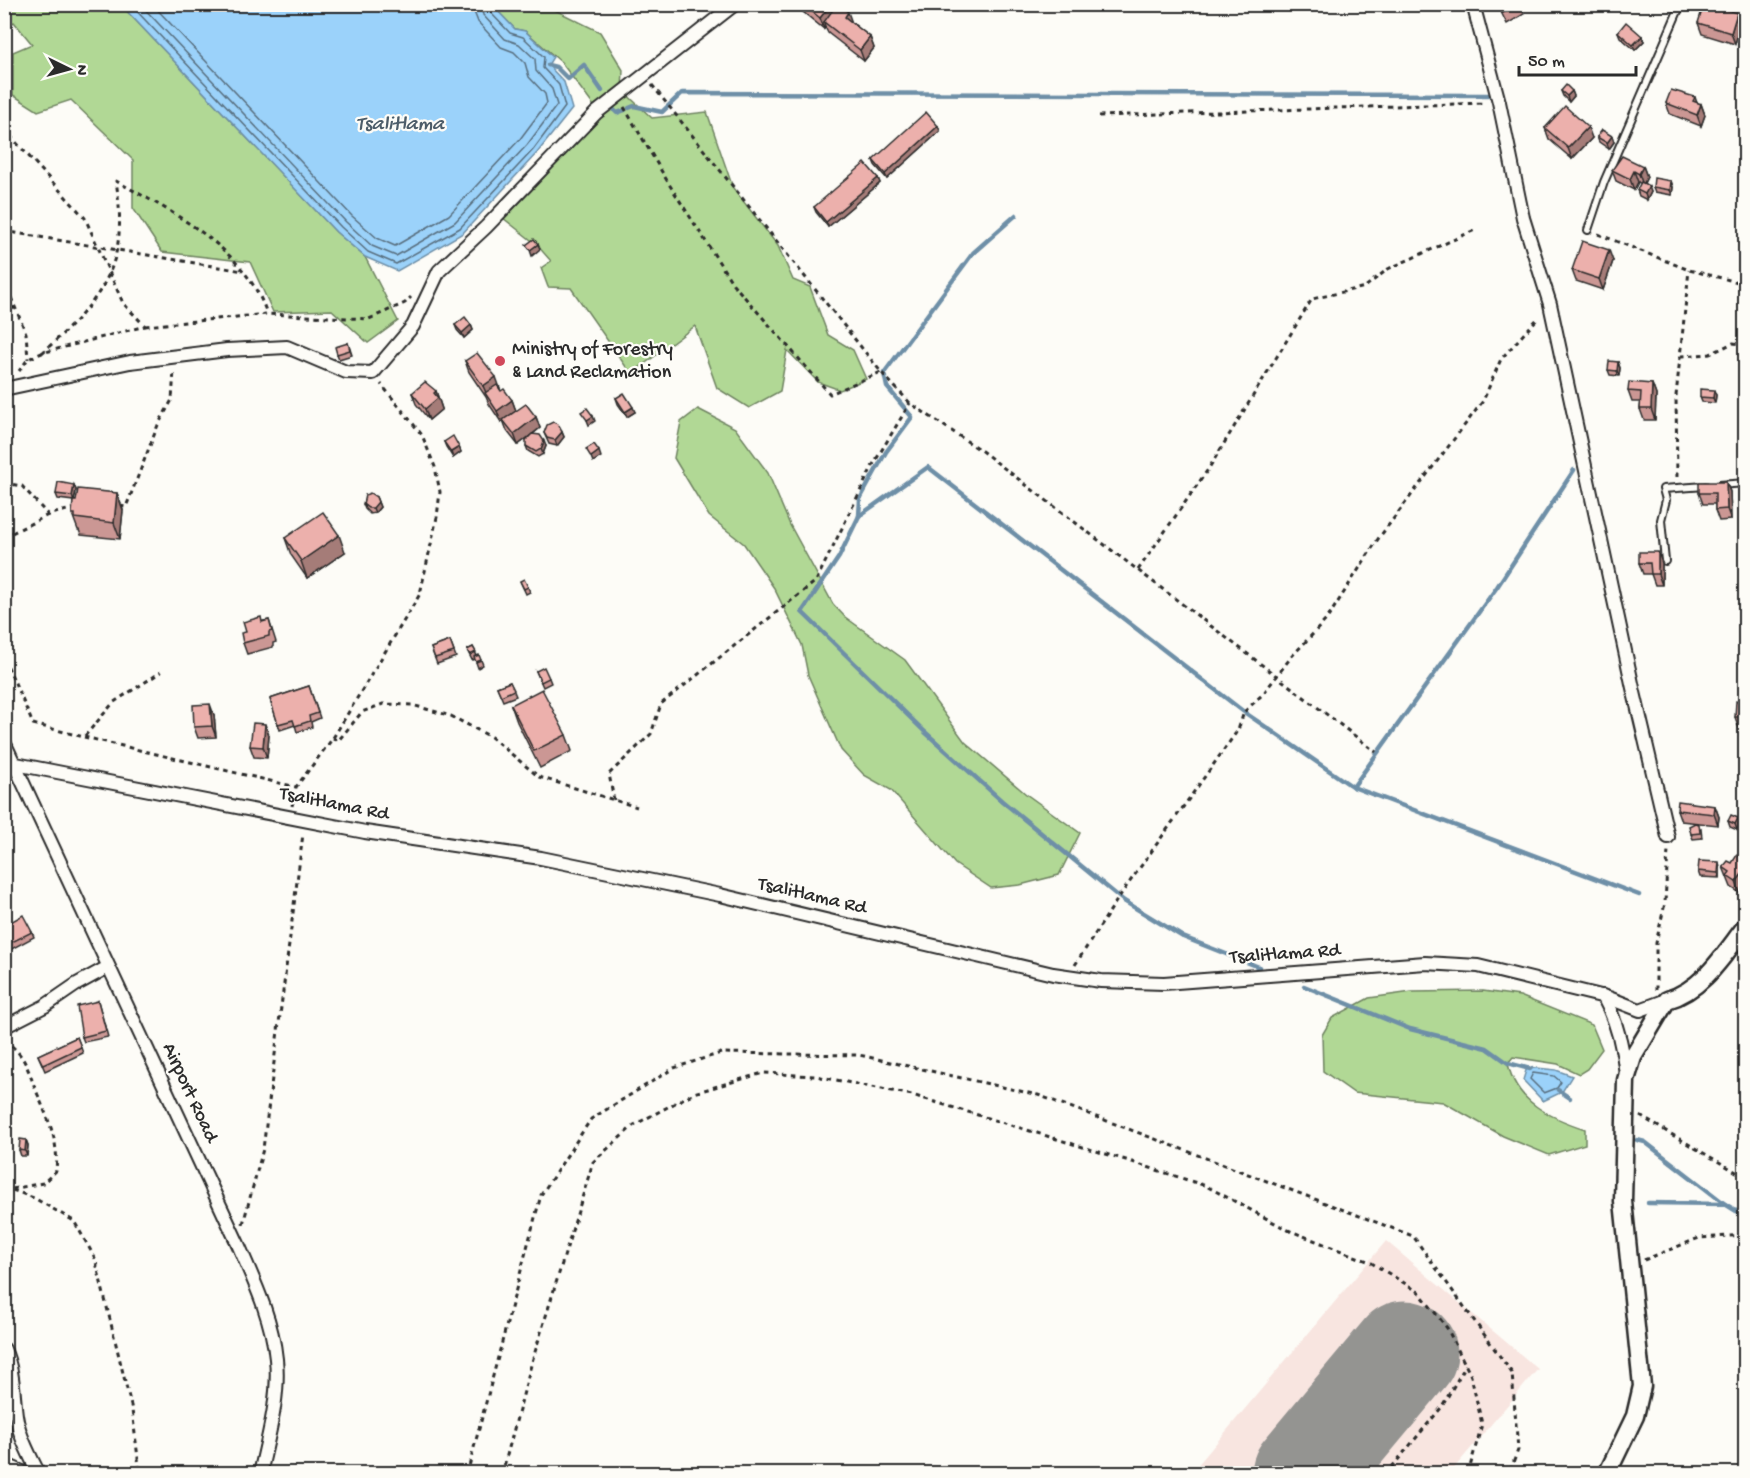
<svg xmlns="http://www.w3.org/2000/svg" width="1750" height="1478" font-family="'Gochi Hand',sans-serif">
<style>
.built{fill:#f8e5e0}
.green{fill:#b1d895;stroke:#6e8260;stroke-width:1.5}
.water{fill:#9bd2fa;stroke:#6e8fa7;stroke-width:1.5}
.lines{fill:none;stroke-linecap:round;stroke-linejoin:round}
.shore{stroke:#586e7e;stroke-width:1.5}
.stream{stroke:#6e8fa7;stroke-width:4.5}
.runway{stroke:#949491;stroke-width:105}
.service-casing{stroke:#2b2b2b;stroke-width:10}
.minor-casing{stroke:#2b2b2b;stroke-width:16}
.tertiary-casing{stroke:#2b2b2b;stroke-width:21}
.path{stroke:#2b2b2b;stroke-width:3;stroke-dasharray:4.5 4.5;stroke-linecap:butt}
.service{stroke:#fdfcf7;stroke-width:6}
.minor{stroke:#fdfcf7;stroke-width:12}
.tertiary{stroke:#fdfcf7;stroke-width:16}
.wall{fill:#cb9794;stroke:#2b2b2b;stroke-width:1.5}
.shaded-wall{fill:#a57b78;stroke:#2b2b2b;stroke-width:1.5}
.building{fill:#ecb0ac;stroke:#2b2b2b;stroke-width:1.5}
.poi-dot{fill:#d1495b;stroke:#fdfcf7;stroke-width:2}
.labels{text-anchor:middle;dominant-baseline:central;stroke-width:4.5;stroke-linejoin:round;paint-order:stroke}
.poi-label{font-size:20px;fill:#2b2b2b;stroke:#fdfcf7;text-anchor:start}
.street-label{font-size:20px;fill:#2b2b2b;stroke:#fdfcf7}
.water-label{font-size:21px;font-style:italic;fill:#4d5d69;stroke:#fdfcf7}
</style>
<rect width="100%" height="100%" fill="#fdfcf7"/>
<filter id="ink" filterUnits="userSpaceOnUse"><feTurbulence type="fractalNoise" baseFrequency=".0167" numOctaves="2"/><feDisplacementMap in="SourceGraphic" scale="12" xChannelSelector="R" yChannelSelector="G"/><feConvolveMatrix kernelMatrix="1 2 1 2 8 2 1 2 1" color-interpolation-filters="sRGB"/></filter>
<g filter="url(#ink)">
<polygon class="built" points="1386,1241 1538,1369 1450,1473 1191,1473"/>
<g class="green">
<polygon points="5,5 121,5 336,232 365,257 398,321 368,343 332,310 273,312 250,262 162,252 133,208 133,160 71,100 38,111 13,95 13,52 32,44 14,22 5,27"/>
<polygon points="492,5 545,5 600,32 623,70 622,90 652,118 707,112 733,188 778,246 793,280 810,287 828,335 853,350 866,379 840,390 818,382 787,350 780,391 749,408 717,388 695,326 631,374 571,288 548,287 541,268 551,261 536,244 503,218 599,113 561,62 525,31 515,29"/>
<polygon points="698,409 735,428 768,473 790,525 833,604 845,617 905,660 965,742 1026,794 1080,833 1059,875 1020,885 991,888 955,864 891,790 864,775 841,750 808,675 802,645 774,588 744,544 709,516 674,458 681,422"/>
<path d="M1483,991L1520,996L1592,1025L1602,1049L1587,1069L1579,1074L1558,1064L1513,1057L1508,1063C1515,1102 1551,1118 1585,1129V1144L1549,1155L1503,1136L1443,1102L1354,1093L1323,1071L1322,1035L1332,1018L1369,998L1412,992Z"/>
</g>
<g class="water">
<polygon points="121,5 492,5 515,29 525,31 553,57 548,65 564,82 572,109 537,153 463,233 397,271 365,257 336,232"/>
<polygon points="1527,1067 1556,1070 1572,1076 1562,1092 1543,1101 1523,1080"/>
</g>
<g class="lines">
<g class="shore">
<polyline points="130,4 341,227 368,252 396,264 460,228 533,150 565,107 559,85 543,68 544,57 523,37 510,33 489,11 488,4"/>
<polyline points="140,4 346,222 372,246 396,256 455,222 527,145 557,105 552,89 536,71 535,59 519,44 505,39 483,15 480,4"/>
<polyline points="152,4 352,216 377,238 395,246 449,215 520,139 547,103 545,94 529,77 525,63 514,52 501,47 478,22 471,4"/>
<polygon points="1533,1073 1554,1076 1561,1082 1557,1088 1544,1093 1530,1079"/>
</g>
<g class="stream">
<polyline points="548,65 556,67 568,79 584,65 602,91"/>
<polyline points="629,108 634,106 662,112 682,93 1488,95"/>
<polyline points="613,109 617,113 625,110"/>
<polyline points="1016,215 973,253 884,373 887,387 912,417 886,452 860,499 859,516 839,557 802,612 925,732 1002,801 1124,901 1183,937 1259,967"/>
<polyline points="859,516 928,467 1244,712 1353,787 1639,895"/>
<polyline points="1353,787 1497,587 1574,470"/>
<polyline points="1304,986 1410,1029 1487,1048 1508,1063 1530,1069"/>
<polyline points="1558,1090 1570,1098"/>
<polyline points="1637,1140 1645,1142 1725,1204"/>
<polyline points="1648,1203 1725,1204 1746,1217"/>
</g>
<polyline class="runway" points="1304,1474 1405,1353"/>
<g class="service-casing">
<g id="service">
<polyline points="1588,230 1604,182 1681,4"/>
<polyline points="1719,485 1746,483"/>
<polyline points="1665,561 1661,520 1666,500 1663,489 1706,486"/>
</g>
</g>
<g class="minor-casing">
<g id="minor">
<polyline points="1473,4 1499,102 1523,218 1550,304 1633,688 1668,837"/>
<polyline points="4,389 130,362 227,350 287,347 346,372 373,373 413,326 439,271 486,227 596,113 735,4"/>
<path d="M4,742L238,1244C254,1281 272,1318 276,1359C280,1397 268,1437 260,1474"/>
<polyline points="16,764 365,832 541,858 720,895 1053,974 1101,981 1164,983 1425,963 1478,966 1609,998 1640,1010 1667,1000"/>
<path d="M1603,996C1616,1019 1623,1047 1626,1074"/>
<polyline points="4,1027 45,1006 77,984 108,967"/>
<path d="M4,1349C14,1371 13,1393 16,1415C19,1436 30,1456 39,1474"/>
<polyline points="4,1464 27,1474"/>
</g>
</g>
<g class="tertiary-casing">
<path id="tertiary" d="M1607,1474L1635,1416L1642,1386L1623,1201L1626,1080L1633,1057L1667,1000C1703,990 1724,954 1746,926"/>
</g>
<g class="path">
<polyline points="652,85 881,372 910,403 983,452 1376,752"/>
<polyline points="624,107 669,184 733,284 830,394 881,372"/>
<polyline points="1099,116 1485,103"/>
<polyline points="4,129 85,218 123,303 145,326 42,353 28,359 19,371"/>
<polyline points="4,231 243,271"/>
<polyline points="1598,234 1689,270 1746,284"/>
<polyline points="4,281 26,333 28,359"/>
<polyline points="4,301 16,310"/>
<polyline points="145,326 267,314 369,319 405,303 411,297"/>
<path d="M42,353C102,299 130,266 116,181C174,213 245,248 267,314"/>
<polyline points="1681,356 1710,354 1733,343 1746,345"/>
<polyline points="1677,477 1676,396 1689,270"/>
<polyline points="4,483 22,486 48,515 75,508"/>
<polyline points="120,506 126,507 158,425 172,400 174,370"/>
<polyline points="4,537 48,515"/>
<polyline points="1138,570 1209,468 1312,299 1365,287 1388,269 1475,230"/>
<polyline points="4,658 33,724 84,737 114,702 161,672"/>
<polyline points="84,737 296,787"/>
<polyline points="333,738 338,741 362,712 383,704 412,705 451,716 491,737 539,777 637,807"/>
<polyline points="614,800 609,774 651,734 661,704 816,581 874,463 910,403"/>
<polyline points="292,806 296,787 333,738 420,594 437,517 440,492 435,467 422,435 381,384"/>
<polyline points="1075,965 1119,897 1238,730 1244,712 1263,694 1292,656 1327,619 1378,539 1483,401 1501,359 1539,317"/>
<polyline points="1656,990 1656,943 1665,903 1668,850"/>
<path d="M4,1041C27,1054 28,1073 38,1095C49,1122 59,1141 56,1171L43,1183L12,1189"/>
<polyline points="1640,1116 1738,1173 1746,1173"/>
<polyline points="4,1187 34,1198 74,1221 95,1258 132,1410 140,1474"/>
<polyline points="243,1224 263,1149 303,834"/>
<polyline points="1644,1260 1699,1238 1746,1235"/>
<polyline points="467,1474 541,1195 591,1119 674,1068 721,1053 859,1055 1038,1095 1413,1236 1512,1373 1518,1450 1509,1474"/>
<polyline points="502,1474 531,1365 593,1162 634,1125 694,1093 763,1073 816,1076 912,1095 1129,1161 1206,1186 1288,1230 1370,1262 1419,1292 1447,1328 1471,1376 1482,1424 1468,1474"/>
<polyline points="1386,1474 1441,1408 1466,1365"/>
</g>
<use href="#service" class="service"/>
<use href="#minor" class="minor"/>
<use href="#tertiary" class="tertiary"/>
</g>
<g class="wall">
<polygon points="800,4 832,4 834,9 870,37 874,48 864,61 828,33 825,27 824,29 803,12"/>
<polygon points="1497,4 1520,4 1524,14 1507,24"/>
<polygon points="1737,13 1741,23 1735,44 1702,34 1698,23"/>
<polygon points="1618,32 1642,36 1644,41 1635,50 1620,37"/>
<polygon points="1561,91 1572,91 1574,96 1569,102 1563,96"/>
<polygon points="1695,97 1697,103 1701,104 1705,115 1701,126 1670,114 1666,103"/>
<polygon points="938,126 940,131 887,179 875,165 873,160"/>
<polygon points="1545,128 1592,138 1572,159 1549,139"/>
<polygon points="1612,136 1614,142 1609,149 1599,142 1597,137"/>
<polygon points="1643,166 1647,177 1644,183 1651,192 1647,200 1639,196 1637,190 1641,184 1638,182 1634,190 1616,181 1612,170"/>
<polygon points="878,178 880,183 828,227 816,212 814,207"/>
<polygon points="1671,181 1673,187 1672,195 1655,192 1653,187"/>
<polygon points="1613,261 1603,290 1576,281 1572,270"/>
<polygon points="455,325 471,325 473,330 464,338 457,330"/>
<polygon points="348,343 352,355 339,359 337,354"/>
<polygon points="465,361 500,388 500,389 501,391 512,400 516,411 536,417 540,428 533,434 546,446 543,454 538,457 528,451 526,446 529,437 518,445 507,431 503,420 506,418 501,422 489,404 486,397 469,372"/>
<polygon points="1618,362 1620,368 1619,376 1610,375 1608,370"/>
<polygon points="1652,384 1656,395 1655,420 1644,420 1640,409 1641,402 1632,402 1628,391"/>
<polygon points="436,391 442,409 429,420 416,404 412,393"/>
<polygon points="1716,395 1715,403 1702,402 1700,397"/>
<polygon points="616,398 635,412 627,417 618,404"/>
<polygon points="562,432 564,437 557,446 549,444 544,433"/>
<polygon points="444,442 459,447 461,452 453,458 446,447"/>
<polygon points="1746,480 1746,505 1744,505 1740,494"/>
<polygon points="1726,482 1730,492 1731,520 1719,521 1715,510 1715,504 1703,504 1699,493"/>
<polygon points="74,485 76,490 74,501 117,493 123,510 120,539 81,535 79,530 78,530 72,514 73,501 58,499 56,494"/>
<polygon points="376,497 380,507 375,513 370,514 365,509 363,504"/>
<polygon points="285,538 345,552 307,578 291,555"/>
<polygon points="1639,563 1662,563 1662,585 1655,585 1651,574 1643,574"/>
<polygon points="520,581 528,587 530,592 526,594"/>
<polygon points="269,620 276,642 273,643 273,647 247,654 243,643 246,632 263,621"/>
<polygon points="450,641 456,657 437,664 431,648"/>
<polygon points="473,647 477,656 481,660 483,665 478,668 475,659 472,660 467,650"/>
<polygon points="536,671 549,678 551,683 543,687"/>
<polygon points="510,682 516,696 503,701 497,687"/>
<polygon points="309,686 320,718 311,722 312,727 297,732 295,725 280,730 270,699"/>
<polygon points="1746,702 1746,728 1739,728 1735,717"/>
<polygon points="511,705 566,735 572,751 540,768 517,722"/>
<polygon points="214,715 216,737 198,738 194,727"/>
<polygon points="269,735 267,758 254,757 250,746"/>
<polygon points="1715,806 1719,817 1718,825 1681,821 1677,810"/>
<polygon points="1738,818 1740,823 1737,830 1730,827 1728,821"/>
<polygon points="1701,829 1702,838 1693,839 1691,834"/>
<polygon points="1746,861 1746,886 1740,893 1731,887 1723,867 1732,863"/>
<polygon points="1720,868 1720,878 1700,877 1698,871"/>
<polygon points="4,920 32,932 34,937 4,953"/>
<polygon points="4,977 9,989 4,991"/>
<polygon points="98,1001 108,1037 84,1042 82,1037"/>
<polygon points="77,1037 83,1053 45,1071 38,1055"/>
<polygon points="26,1140 28,1145 27,1156 21,1156 19,1150"/>
</g>
<g class="shaded-wall">
<polygon points="831,4 832,4 835,15 824,22 825,27 824,29 820,18"/>
<polygon points="848,12 852,23 845,17"/>
<polygon points="1737,13 1741,23 1735,44 1731,33"/>
<polygon points="1642,36 1644,41 1635,50 1633,45"/>
<polygon points="870,37 874,48 864,61 860,50"/>
<polygon points="1572,91 1574,96 1569,102 1567,96"/>
<polygon points="1701,104 1705,115 1701,126 1697,115"/>
<polygon points="938,126 940,131 887,179 885,174"/>
<polygon points="1588,127 1592,138 1572,159 1568,148"/>
<polygon points="1612,136 1614,142 1609,149 1607,143"/>
<polygon points="1643,166 1647,177 1643,185 1639,174"/>
<polygon points="1634,171 1638,182 1634,190 1630,179"/>
<polygon points="878,178 880,183 828,227 826,222"/>
<polygon points="1671,181 1673,187 1672,195 1670,190"/>
<polygon points="1649,186 1651,192 1647,200 1645,194"/>
<polygon points="538,244 540,249 532,256 530,250"/>
<polygon points="1609,250 1613,261 1603,290 1599,279"/>
<polygon points="471,325 473,330 464,338 462,333"/>
<polygon points="1618,362 1620,368 1619,376 1617,371"/>
<polygon points="496,377 500,388 488,397 483,386"/>
<polygon points="1652,384 1656,395 1655,420 1651,409"/>
<polygon points="1714,390 1716,395 1715,403 1713,398"/>
<polygon points="436,391 442,409 429,420 425,409 434,393"/>
<polygon points="512,400 516,411 501,422 497,411"/>
<polygon points="633,407 635,412 627,417 625,412"/>
<polygon points="593,416 595,421 589,425 587,420"/>
<polygon points="536,417 540,428 518,445 514,434"/>
<polygon points="562,432 564,437 557,446 555,440"/>
<polygon points="544,441 546,446 543,454 541,449"/>
<polygon points="459,447 461,452 453,458 451,452"/>
<polygon points="599,451 601,457 593,462 591,457"/>
<polygon points="1726,482 1730,492 1731,520 1727,509"/>
<polygon points="74,485 76,490 74,502 72,496"/>
<polygon points="117,493 123,510 120,539 114,523"/>
<polygon points="376,497 380,507 375,513 373,508"/>
<polygon points="339,535 345,552 307,578 301,561"/>
<polygon points="1658,552 1662,563 1662,585 1658,574"/>
<polygon points="210,704 214,715 216,737 212,726"/>
<polygon points="265,724 269,735 267,758 263,747"/>
<polygon points="1715,806 1719,817 1718,825 1714,814"/>
<polygon points="1738,818 1740,823 1737,830 1735,824"/>
<polygon points="1719,862 1720,868 1720,878 1718,873"/>
<polygon points="1742,874 1746,886 1740,893 1736,882"/>
<polygon points="26,1140 28,1145 27,1156 25,1151"/>
</g>
<g class="building">
<polygon points="803,4 831,4 820,18"/>
<polygon points="837,4 848,12 845,17 870,37 860,50 824,22"/>
<polygon points="1498,4 1518,4 1503,13"/>
<polygon points="1704,4 1710,4 1737,13 1731,33 1698,23"/>
<polygon points="1626,22 1642,36 1633,45 1618,32"/>
<polygon points="1566,85 1572,91 1567,96 1561,91"/>
<polygon points="1671,90 1695,97 1693,101 1701,104 1697,115 1666,103"/>
<polygon points="1565,106 1588,127 1568,148 1545,128"/>
<polygon points="926,112 938,126 885,174 873,160"/>
<polygon points="1602,130 1612,136 1607,143 1597,137"/>
<polygon points="1622,156 1643,166 1639,174 1634,171 1630,179 1612,170"/>
<polygon points="865,163 878,178 826,222 814,207"/>
<polygon points="1654,178 1671,181 1670,190 1653,187"/>
<polygon points="1641,182 1649,186 1645,194 1637,190"/>
<polygon points="534,239 538,244 530,250 526,245"/>
<polygon points="1582,241 1609,250 1599,279 1572,270"/>
<polygon points="465,317 471,325 462,333 455,325"/>
<polygon points="348,343 350,350 337,354 335,347"/>
<polygon points="477,353 496,377 483,386 465,361"/>
<polygon points="1609,361 1618,362 1617,371 1608,370"/>
<polygon points="425,382 436,391 434,393 438,398 425,409 412,393"/>
<polygon points="1629,382 1652,384 1651,409 1640,409 1641,392 1628,391"/>
<polygon points="497,385 501,391 504,389 512,400 497,411 485,393"/>
<polygon points="1700,389 1714,390 1713,398 1700,397"/>
<polygon points="624,393 633,407 625,412 616,398"/>
<polygon points="526,404 536,417 514,434 503,420"/>
<polygon points="587,408 593,416 587,420 581,412"/>
<polygon points="553,422 558,424 562,432 555,440 547,438 544,433 547,425"/>
<polygon points="532,434 540,435 544,441 541,449 536,452 526,446 526,440"/>
<polygon points="453,436 459,447 451,452 444,442"/>
<polygon points="594,444 599,451 591,457 586,449"/>
<rect x="1740" y="480" width="6" height="14"/>
<polygon points="58,482 74,485 72,496 56,494"/>
<polygon points="1699,482 1726,482 1727,509 1715,510 1715,493 1699,493"/>
<polygon points="78,489 117,493 114,523 75,518 75,514 72,514 73,501 76,501"/>
<polygon points="370,493 376,497 378,502 373,508 368,508 363,504 365,495"/>
<polygon points="323,512 339,535 301,561 285,538"/>
<polygon points="1639,552 1658,552 1658,574 1651,574 1650,563 1639,563"/>
<polygon points="524,579 528,587 524,589 520,581"/>
<polygon points="261,617 262,622 269,620 272,631 269,632 269,636 243,643 241,633 246,632 243,622"/>
<polygon points="450,641 454,652 435,658 431,648"/>
<polygon points="473,647 476,652 470,655 467,650"/>
<polygon points="479,655 481,660 476,662 474,657"/>
<polygon points="544,667 549,678 541,682 536,671"/>
<polygon points="510,682 514,690 501,696 497,687"/>
<polygon points="309,686 318,713 309,716 310,721 295,726 293,720 278,724 270,699"/>
<polygon points="542,689 566,735 534,751 511,705"/>
<polygon points="1736,701 1746,702 1746,717 1735,717"/>
<polygon points="210,704 212,726 194,727 193,705"/>
<polygon points="253,723 265,724 263,747 250,746"/>
<polygon points="1678,801 1715,806 1714,814 1677,810"/>
<polygon points="1731,815 1738,818 1735,824 1728,821"/>
<polygon points="1695,823 1699,824 1700,833 1691,834 1689,826"/>
<polygon points="1745,833 1746,834 1746,845 1743,844"/>
<polygon points="1737,855 1746,861 1746,877 1742,874 1736,882 1727,876 1730,872 1723,867 1728,861 1732,863"/>
<polygon points="1699,861 1719,862 1718,873 1698,871"/>
<polygon points="23,915 32,932 4,946 4,920 7,919 9,923"/>
<polygon points="98,1001 106,1031 82,1037 77,1006"/>
<polygon points="77,1037 81,1047 43,1065 38,1055"/>
<polygon points="20,1139 26,1140 25,1151 19,1150"/>
</g>
</g>
<circle class="poi-dot" cx="500" cy="361" r="6"/>
<g class="labels">
<g class="poi-label">
<text x="512" y="350">Ministry of Forestry<tspan x="512" dy="23">&amp; Land Reclamation</tspan></text>
</g>
<g class="street-label">
<text transform="translate(334 805) rotate(11)">Tsalitlama Rd</text>
<text transform="translate(812 897) rotate(13)">Tsalitlama Rd</text>
<text transform="translate(1285 955) rotate(-4)">Tsalitlama Rd</text>
<text transform="translate(189 1093) rotate(65)">Airport Road</text>
</g>
<g class="water-label">
<text x="400" y="125">Tsalitlama</text>
</g>
</g>
<rect width="1750" height="1478" fill="none" stroke="#fdfcf7" stroke-width="24"/>
<rect x="12" y="12" width="1726" height="1454" fill="none" stroke="#2b2b2b" stroke-width="2" filter="url(#ink)"/>
<g transform="translate(69 69) rotate(95)" stroke="#fdfcf7" stroke-width="4.5" paint-order="stroke">
<path d="M0-4.5L10 22L0 15L-10 22Z" fill="#2b2b2b"/>
<text y="-9" font-size="16" font-weight="bold" text-anchor="middle" fill="#2b2b2b">N</text>
</g>
<path d="M1519 66v9h117v-9" fill="none" stroke="#2b2b2b" stroke-width="3"/>
<text x="1528" y="66" font-size="18" fill="#2b2b2b" stroke="#fdfcf7" stroke-width="4.5" paint-order="stroke">50 m</text>
</svg>
